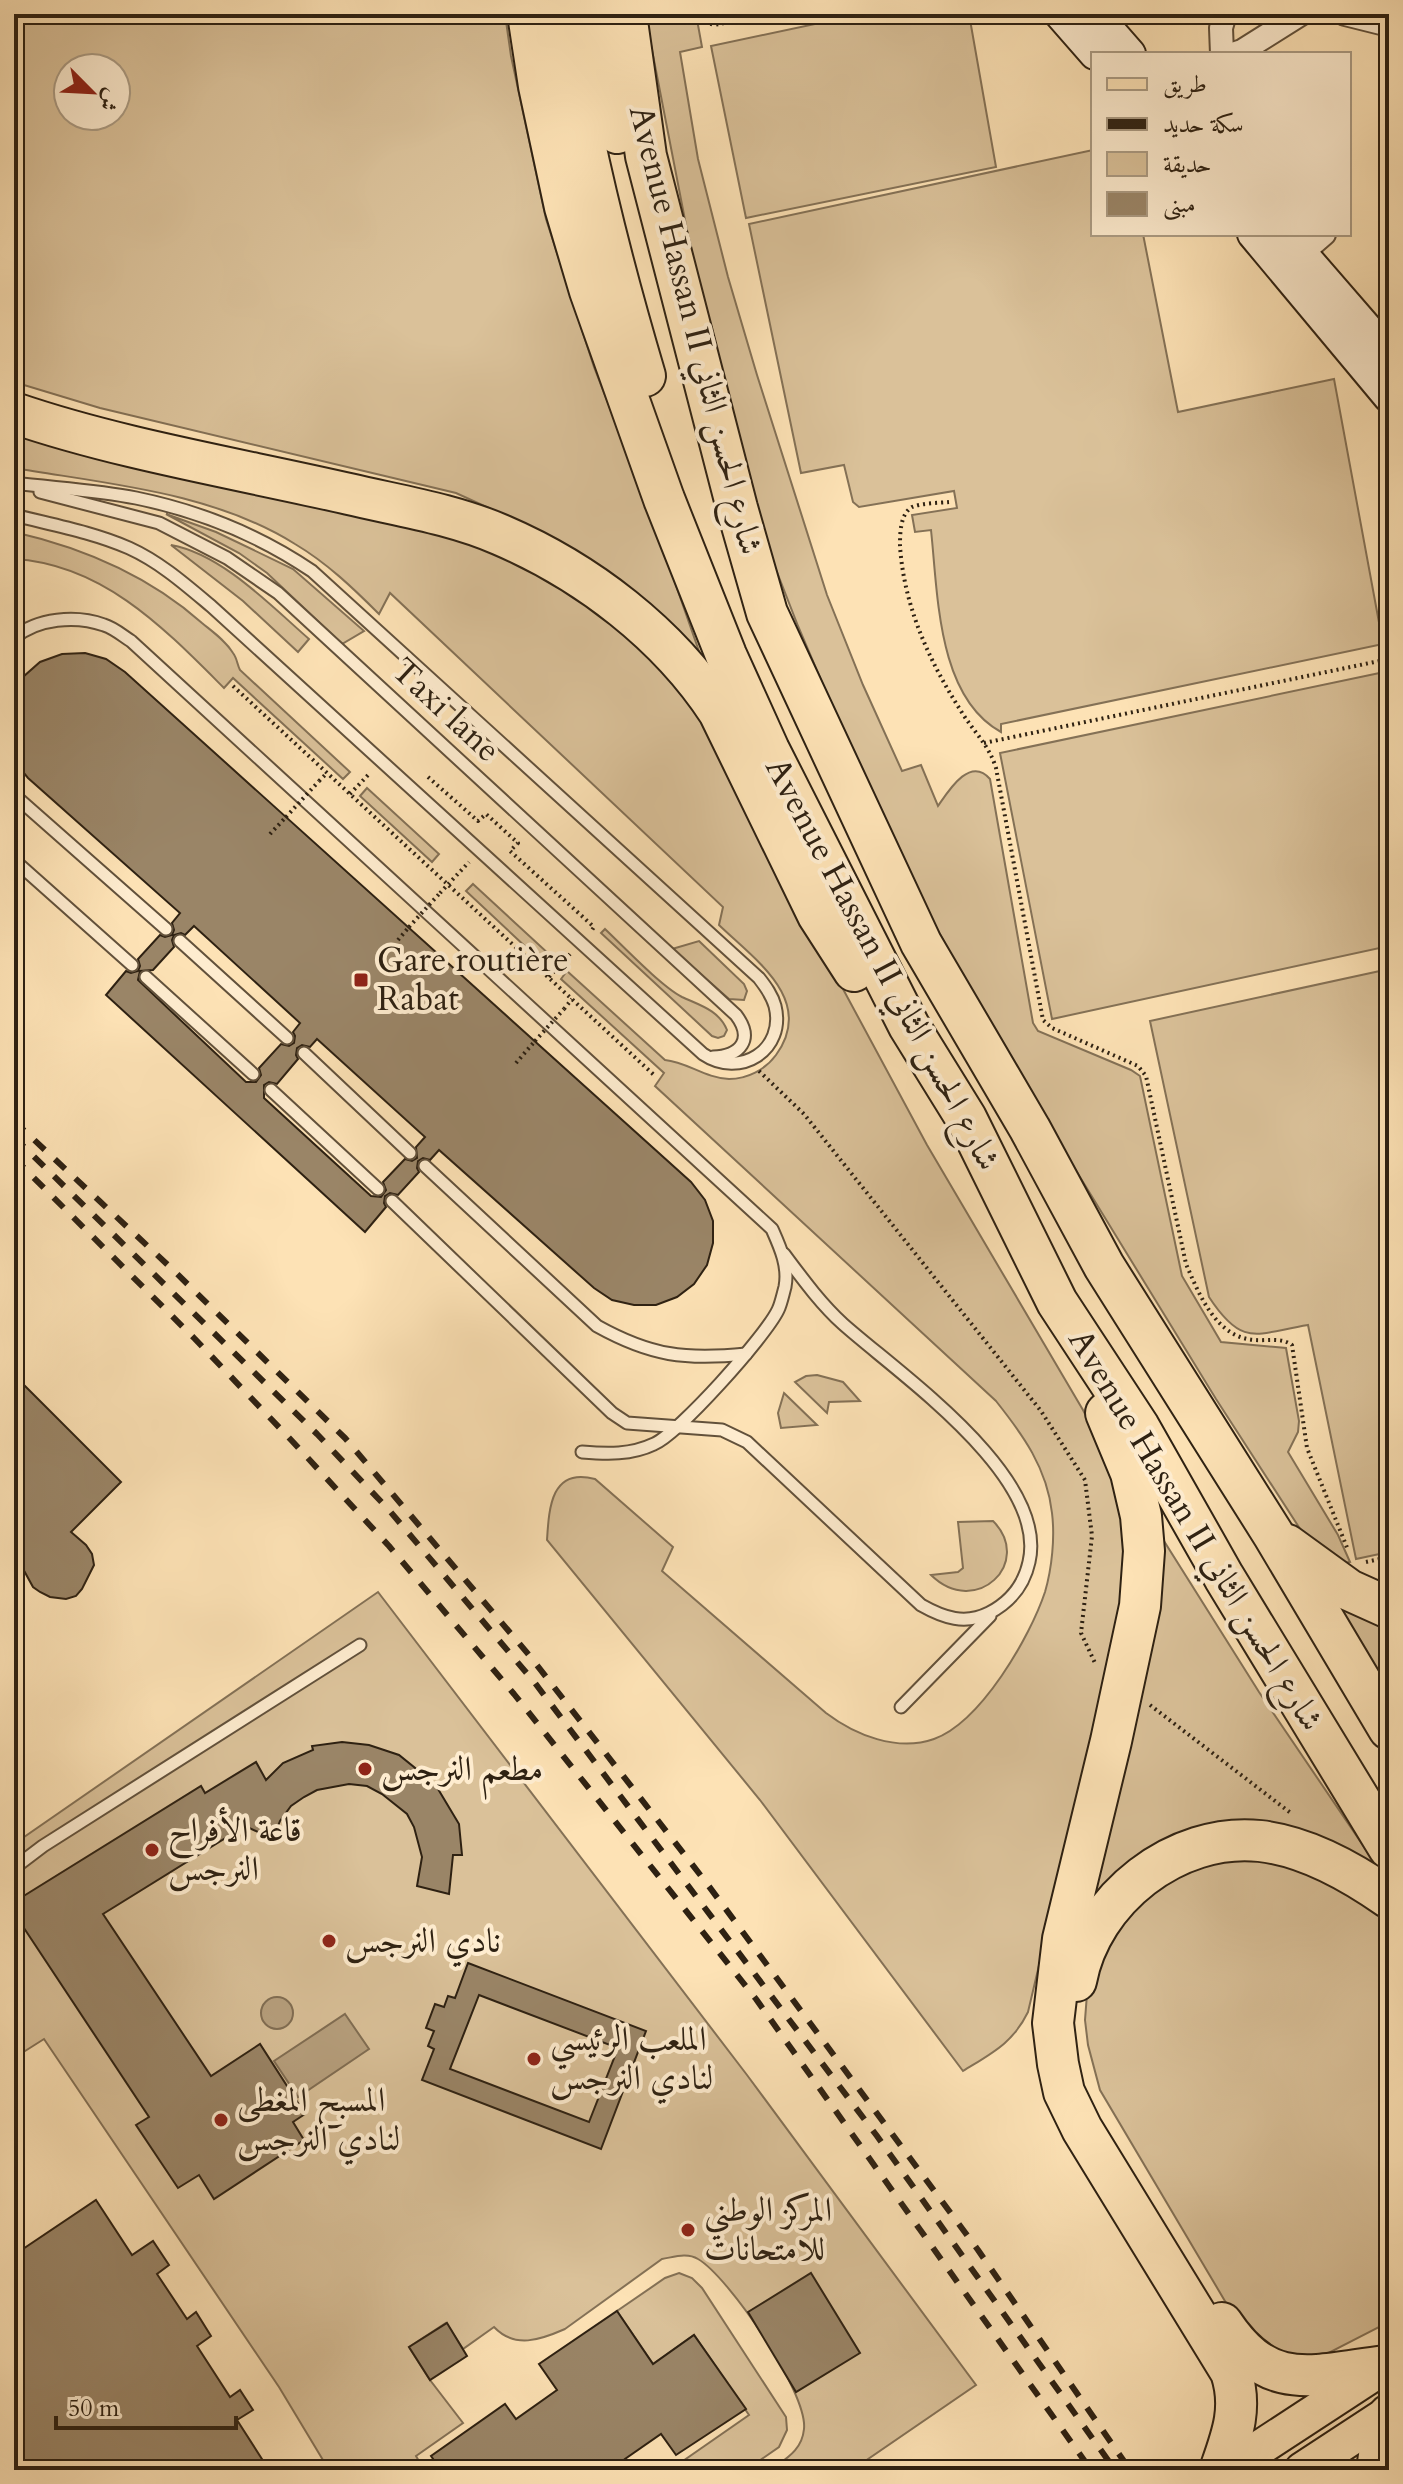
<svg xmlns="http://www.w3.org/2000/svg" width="1403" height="2484" font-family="Cardo,Amiri,serif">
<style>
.green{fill:#dac199;stroke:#847156;stroke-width:2;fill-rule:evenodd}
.water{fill:#b7a07e;stroke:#806d53;stroke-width:2}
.building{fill:#9a8567;stroke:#2e2112;stroke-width:2;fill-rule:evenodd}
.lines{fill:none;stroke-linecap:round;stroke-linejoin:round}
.lane-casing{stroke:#62513b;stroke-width:15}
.street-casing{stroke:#62513b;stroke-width:26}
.secondary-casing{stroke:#2e2112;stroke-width:34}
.primary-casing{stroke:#2e2112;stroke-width:38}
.highway-casing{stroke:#2e2112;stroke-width:44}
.path{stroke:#2e2112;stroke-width:4;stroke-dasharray:2 4;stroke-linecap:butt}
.lane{stroke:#feeccf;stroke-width:11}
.street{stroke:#feeccf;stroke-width:22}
.secondary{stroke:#feeccf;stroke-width:30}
.primary{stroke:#fde2b5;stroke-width:34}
.highway{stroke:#fde2b5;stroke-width:40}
.rail{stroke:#2e2112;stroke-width:6;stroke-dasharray:14 14;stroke-linecap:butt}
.path-bridge{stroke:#2e2112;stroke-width:4;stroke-dasharray:2 4;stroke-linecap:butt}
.poi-dot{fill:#8f2418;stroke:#feeccf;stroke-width:3}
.labels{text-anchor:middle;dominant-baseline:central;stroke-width:8;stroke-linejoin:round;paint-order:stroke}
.street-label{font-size:34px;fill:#2e2112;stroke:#feeccf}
.poi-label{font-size:34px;fill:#2e2112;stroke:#feeccf;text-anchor:start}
</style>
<rect width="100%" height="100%" fill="#fde2b5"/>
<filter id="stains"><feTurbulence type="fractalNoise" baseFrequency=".0025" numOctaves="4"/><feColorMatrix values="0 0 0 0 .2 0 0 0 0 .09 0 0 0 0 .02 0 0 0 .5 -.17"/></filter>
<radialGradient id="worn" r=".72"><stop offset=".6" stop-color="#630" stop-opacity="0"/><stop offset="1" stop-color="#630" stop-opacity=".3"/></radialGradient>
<g class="green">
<path d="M14,14H505L511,56L546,219L594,367L650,511L701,657L535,529L456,493L100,408L14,382ZM68,68H116V116H68Z"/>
<path d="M645,14H696L702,47L680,52L698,159L728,277L757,375L827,595L863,685L902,771L921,765L938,806C949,790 970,756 990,779L1033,1023L1038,1031L1131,1070L1140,1076L1182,1276L1221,1342L1286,1348L1299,1421L1298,1432L1288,1452L1338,1535L1350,1562L1343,1563L1304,1535L1216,1399L1007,1058L890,842L798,626L768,549L698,287Z"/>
<polygon points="862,14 969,14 996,167 746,218 711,46"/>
<path d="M1093,150V234H1143L1178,412L1334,379L1383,644L1001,724V732C937,697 938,594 931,530L915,532L912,515L957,508L954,491L859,507L853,502L844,465L801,473L749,224Z"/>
<path d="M14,427L354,509L514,555L623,626L696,703L815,937L927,1145L1083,1410L1119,1478L1131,1576L1028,2012C1013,2043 992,2053 963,2071L760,1800L547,1540C549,1508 551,1467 595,1479L673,1547L662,1571L826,1713C855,1735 897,1752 934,1739C981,1722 1030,1637 1045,1592C1052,1568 1055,1537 1052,1513C1047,1468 1023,1435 996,1401L655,1086L664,1073L561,979L567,971L665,1060C687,1062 705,1078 729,1079C747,1079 765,1070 776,1055C816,1000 754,959 719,925L723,907L390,593L379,614C353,588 327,563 295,544C212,492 108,484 14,468Z"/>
<polygon points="166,514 216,532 293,569 364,631 342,644 267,573 239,553"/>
<path d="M14,532C84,548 148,575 202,623C213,632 226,641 233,653C237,658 237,664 240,670L350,772L343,779L233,678L224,688C165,629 103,564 14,559Z"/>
<path d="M171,545C222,554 271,606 309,639L298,652L243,601Z"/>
<polygon points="1389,671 1389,946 1052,1019 1000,753"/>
<polygon points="367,788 439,854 432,862 360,796"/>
<polygon points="473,884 550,955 543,963 466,891"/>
<path d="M605,929C624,947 661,986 682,997C699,1005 719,1010 727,1030L724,1036L718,1038L712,1036L601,933Z"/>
<polygon points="699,941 744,984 747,991 744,1000 729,999 672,949"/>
<path d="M1389,969V1552L1356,1559L1308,1325C1257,1333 1243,1349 1209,1297L1150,1021Z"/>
<polygon points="817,1375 843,1382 860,1401 829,1402 827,1413 795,1382 806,1376"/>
<polygon points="784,1393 817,1425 781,1428 778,1413"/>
<path d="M993,1521C1034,1562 976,1619 931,1575L958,1572L963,1568L958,1522Z"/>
<polygon points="1152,1522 1259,1692 1377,1866 1290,1835 1088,1900"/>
<path d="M378,1592L747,2075L976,2385L852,2470H771C787,2458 802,2450 804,2429C808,2393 729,2277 698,2259C687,2252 674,2257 662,2259L565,2329C540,2340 515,2349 494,2327L463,2349L446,2323L409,2347L430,2380L463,2423L416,2456L424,2470H329L279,2387L44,2039L14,2058V1844Z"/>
<polygon points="1325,1595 1389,1624 1389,1701"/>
<polygon points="1236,1855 1284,1859 1389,1913 1389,2322 1313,2361 1269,2350 1235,2318 1100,2090 1088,2045 1085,2020 1087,1994 1106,1937 1169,1874"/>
<polygon points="679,2273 692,2278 702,2288 786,2417 787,2430 779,2447 746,2470 670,2470 749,2415 694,2335 653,2364 617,2311 665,2278"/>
</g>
<g class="water">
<circle cx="277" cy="2013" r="16"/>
<polygon points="345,2014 369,2049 298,2097 274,2061"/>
</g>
<g class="building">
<path d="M85,653L106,659L125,672L691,1182L705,1200L713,1221V1243L707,1265L694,1284L677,1297L656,1305H634L612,1300L594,1288L439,1150L430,1160L423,1158L418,1161L417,1168L419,1172L398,1195L390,1193L385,1196L384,1203L386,1207L365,1232L106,995L126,971L131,973L138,971L140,966L138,959L160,935L165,937L172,935L174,930L172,923L180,913L28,778L14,761V690L23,677L40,662L62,654ZM194,926L300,1023L293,1032L295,1036L294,1043L289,1046L281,1044L259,1068L261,1075L256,1082H246L138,980L140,971L153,970L174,947L172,940L174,935L181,933L185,935ZM317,1039L425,1137L416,1147L417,1158L412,1161L405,1159L383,1182L386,1190L381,1197L371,1196L264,1098V1085L269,1082L277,1084L298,1059L296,1055L297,1048L302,1045L310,1047Z"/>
<polygon points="14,1375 121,1482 71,1532 86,1545 92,1554 94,1565 82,1589 76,1596 66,1599 50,1597 40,1592 33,1587 22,1567 14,1575"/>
<polygon points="342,1742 369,1745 399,1755 435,1784 459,1824 462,1855 453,1855 449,1894 417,1886 422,1857 414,1827 407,1814 382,1794 367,1786 349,1784 317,1790 304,1797 291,1806 280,1821 273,1839 245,1826 103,1914 211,2076 260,2044 305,2114 293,2122 304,2140 214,2199 199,2175 178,2188 136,2125 149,2117 14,1913 14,1902 201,1786 205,1793 256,1762 266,1780 283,1763 313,1750 312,1746"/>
<path d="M468,1963L646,2031L601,2149L422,2080L434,2049L428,2046L434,2031L426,2028L435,2004L444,2007L448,1996L455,1998ZM479,1995L618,2048L589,2122L450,2069Z"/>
<polygon points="96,2200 132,2255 153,2241 169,2265 157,2274 187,2319 196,2312 211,2336 197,2346 230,2397 240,2390 253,2410 237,2420 269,2470 23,2470 14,2457 14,2255"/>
<polygon points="811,2273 860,2353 796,2392 748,2312"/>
<polygon points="617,2311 653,2364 694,2335 746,2409 676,2455 661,2434 625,2459 633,2470 441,2470 431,2456 505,2404 516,2419 557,2390 539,2364"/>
<polygon points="447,2323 467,2356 430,2380 409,2347"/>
</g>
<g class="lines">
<g class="lane-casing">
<g id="lane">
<path d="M14,483C54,488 97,490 136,498C199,511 259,535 312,571L759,978C766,987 772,995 775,1006C786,1050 740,1079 703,1054L211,606C186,585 160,562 129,548C92,532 53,525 14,515"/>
<path d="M40,492L159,523L227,558L278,593L736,1015C754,1039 741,1056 713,1057"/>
<path d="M14,638C37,618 76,615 104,625C114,628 123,636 131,641L772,1229C780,1247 789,1266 785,1287C783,1294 781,1304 778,1310C765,1337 679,1433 654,1444C631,1455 607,1454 582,1452"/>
<polyline points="14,795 166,929"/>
<polyline points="14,860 132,965"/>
<polyline points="180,941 287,1038"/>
<polyline points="146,977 253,1074"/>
<polyline points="304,1053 410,1153"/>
<polyline points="271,1090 378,1189"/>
<path d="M425,1166L597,1326C651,1356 685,1360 746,1354"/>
<path d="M392,1201L612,1413L627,1423L722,1430L747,1442L921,1605C944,1618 965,1625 989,1613C1010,1602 1024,1585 1029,1562C1049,1476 899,1374 843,1324C820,1303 802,1278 784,1254"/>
<polyline points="901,1707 990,1616"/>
<polyline points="14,1868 43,1846 360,1645"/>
</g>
</g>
<g class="street-casing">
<g id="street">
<polyline points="1345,14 1389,25"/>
<polyline points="1222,54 1221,28 1225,14"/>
<polyline points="1233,54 1242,51 1301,14"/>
<polyline points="1302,253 1324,234"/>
</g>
</g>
<g class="secondary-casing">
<g id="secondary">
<polyline points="1060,14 1095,54"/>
<polyline points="1095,14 1130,54"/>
<polyline points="1253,234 1389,397"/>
<polyline points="1285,234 1389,354"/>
</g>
</g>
<g class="primary-casing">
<g id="primary">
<polyline points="1226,2470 1385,2366"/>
<polyline points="1302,2470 1389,2413"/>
</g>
</g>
<g class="highway-casing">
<g id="highway">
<polyline points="528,14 539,86 565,207 590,291 664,499 726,655 769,750 909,1026 966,1118 1057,1302 1139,1427 1224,1577 1389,1848"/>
<path d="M561,14C579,136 610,258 645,376"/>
<polyline points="597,14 617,133"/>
<polyline points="626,14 646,156 737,508 767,613 921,943 1030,1129 1104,1266 1273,1534 1389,1729"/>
<path d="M14,413C119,449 240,469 349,494C400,506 453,514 501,535C587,572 668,634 719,712L818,915L854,971"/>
<path d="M1106,1413L1131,1473L1141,1516L1144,1551L1140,1606L1111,1741L1063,1939L1053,2023L1058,2064L1064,2092L1082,2129L1231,2372C1243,2408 1232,2436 1220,2470"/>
<polyline points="1287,1545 1349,1590 1389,1608"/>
<path d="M1076,1981C1091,1899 1176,1832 1260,1841C1306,1846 1352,1872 1389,1898"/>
<path d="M1222,2323C1269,2394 1312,2375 1385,2366"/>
<polyline points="1377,2470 1381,2441 1389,2415"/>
</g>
</g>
<g class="path">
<polyline points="705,14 708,23 714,25 771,14"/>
<path d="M949,502C938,503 922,503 912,507C900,514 900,534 900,546C904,606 929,661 961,711C973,731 989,745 996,768L1043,1020L1052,1028L1138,1066L1146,1076L1186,1264C1199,1294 1216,1338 1255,1340C1267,1341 1281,1337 1292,1345L1307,1448L1348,1550"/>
<polyline points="233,686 654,1075"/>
<polyline points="984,743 1389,659"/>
<polyline points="428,777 478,821 486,814 518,843 510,851 594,927 592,930"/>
<polyline points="319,781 327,773"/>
<polyline points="350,794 370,773"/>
<polyline points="270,834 286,817"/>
<polyline points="440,893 469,862"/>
<polyline points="398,940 409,927"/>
<polyline points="549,977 570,954"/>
<polyline points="564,1009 572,999"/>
<polyline points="516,1063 535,1041"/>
<polyline points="759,1071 804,1114 1041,1411 1085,1480 1092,1536 1081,1633 1095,1663"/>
<polyline points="1366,1562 1389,1557"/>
<polyline points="1150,1705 1292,1814"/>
</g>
<use href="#lane" class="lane"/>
<use href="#street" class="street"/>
<use href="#secondary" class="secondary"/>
<use href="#primary" class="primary"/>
<use href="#highway" class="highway"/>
<g class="rail">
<polyline points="14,1121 170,1267 345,1438 529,1655 705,1881 978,2250 1130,2470"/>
<polyline points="14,1137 317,1434 389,1510 535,1683 877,2136 1115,2470"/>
<polyline points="14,1158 195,1339 293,1442 389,1546 514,1694 756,1999 1091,2470"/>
</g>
<g class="path-bridge">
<polyline points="286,817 319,781"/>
<polyline points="409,927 440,893"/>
<polyline points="535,1041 564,1009"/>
</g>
</g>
<g class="poi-dot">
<rect x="353" y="972" width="16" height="16" rx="4"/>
<circle cx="365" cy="1769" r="8"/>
<circle cx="152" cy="1850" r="8"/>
<circle cx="329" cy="1941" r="8"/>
<circle cx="534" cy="2059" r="8"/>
<circle cx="221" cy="2120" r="8"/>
<circle cx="688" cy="2230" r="8"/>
</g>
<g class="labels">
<g class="street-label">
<text transform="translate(696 330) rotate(76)">Avenue Hassan II شارع الحسن الثاني</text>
<text transform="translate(446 710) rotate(43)">Taxi lane</text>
<text transform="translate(883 964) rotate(62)">Avenue Hassan II شارع الحسن الثاني</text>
<text transform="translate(1196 1530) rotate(59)">Avenue Hassan II شارع الحسن الثاني</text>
</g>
<g class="poi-label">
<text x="377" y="960">Gare routière<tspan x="377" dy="39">Rabat</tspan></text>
<text x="381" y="1769">مطعم النرجس</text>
<text x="168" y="1830">قاعة الأفراح<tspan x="168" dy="39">النرجس</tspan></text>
<text x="345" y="1941">نادي النرجس</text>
<text x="550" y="2039">الملعب الرئيسي<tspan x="550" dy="39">لنادي النرجس</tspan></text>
<text x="237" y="2100">المسبح المغطى<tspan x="237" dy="39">لنادي النرجس</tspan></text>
<text x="704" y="2210">المركز الوطني<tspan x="704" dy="39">للامتحانات</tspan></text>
</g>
</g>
<rect width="1403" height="2484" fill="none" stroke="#fde2b5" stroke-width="48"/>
<rect x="16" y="16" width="1371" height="2452" fill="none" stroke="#2e2112" stroke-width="4"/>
<rect x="24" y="24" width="1355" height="2436" fill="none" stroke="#2e2112" stroke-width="2"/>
<rect x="1091" y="52" width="260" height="184" fill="#feeccf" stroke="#ab9b83" stroke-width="2"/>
<rect x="1107" y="78" width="40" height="12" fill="#fde2b5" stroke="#ab9b83" stroke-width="2"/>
<text x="1163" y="92" font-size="24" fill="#2e2112">طريق</text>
<rect x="1107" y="118" width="40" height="12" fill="#2e2112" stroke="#ab9b83" stroke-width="2"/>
<text x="1163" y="132" font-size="24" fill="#2e2112">سكة حديد</text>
<rect x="1107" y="152" width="40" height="24" fill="#dac199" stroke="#ab9b83" stroke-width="2"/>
<text x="1163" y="172" font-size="24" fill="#2e2112">حديقة</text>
<rect x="1107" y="192" width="40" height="24" fill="#9a8567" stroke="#ab9b83" stroke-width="2"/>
<text x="1163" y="212" font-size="24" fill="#2e2112">مبنى</text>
<g transform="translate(92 92) rotate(114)"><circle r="38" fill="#feeccf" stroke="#ab9b83" stroke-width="2"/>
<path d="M0-6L14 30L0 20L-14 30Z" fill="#8f2418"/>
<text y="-12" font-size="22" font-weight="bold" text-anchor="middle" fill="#2e2112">ش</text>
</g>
<path d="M56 2416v12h180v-12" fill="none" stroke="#2e2112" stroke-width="4"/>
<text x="68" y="2416" font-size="24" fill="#2e2112" stroke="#feeccf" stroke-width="6" paint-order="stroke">50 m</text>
<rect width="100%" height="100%" filter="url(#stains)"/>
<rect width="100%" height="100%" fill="url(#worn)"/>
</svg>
